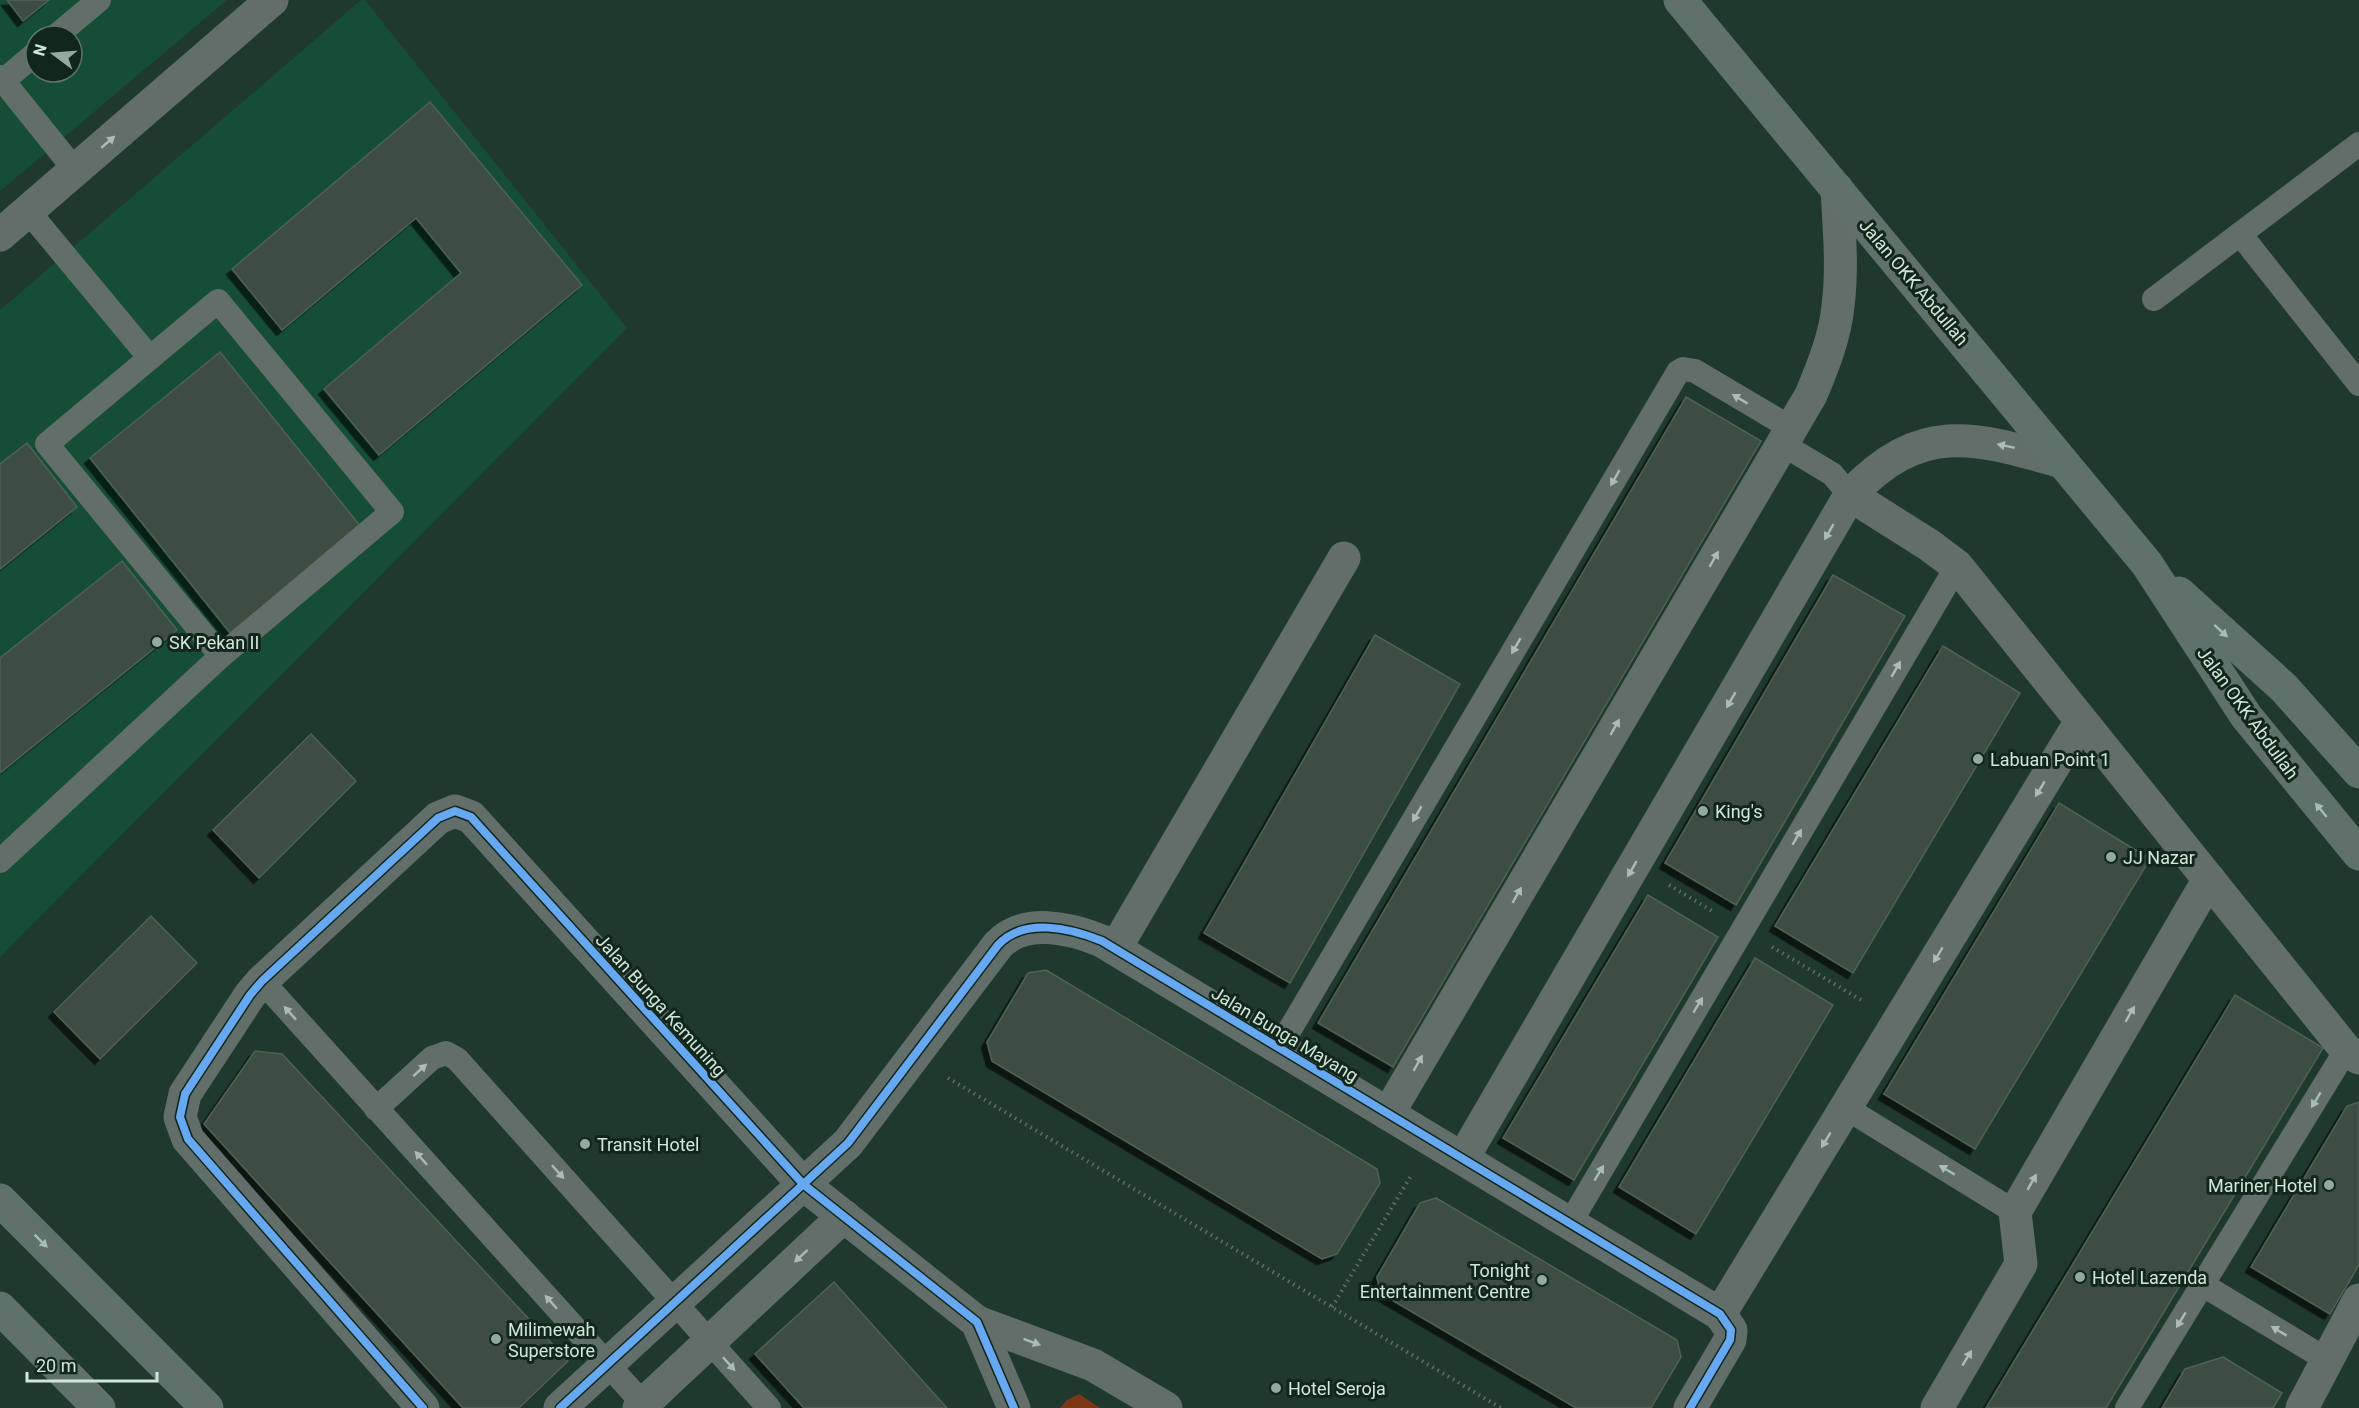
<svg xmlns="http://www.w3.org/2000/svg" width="2359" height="1408" font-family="Roboto,sans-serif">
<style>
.built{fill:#154d36;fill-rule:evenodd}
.green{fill:#7c3613}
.building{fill:#3c4d42;stroke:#4f6155;stroke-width:1.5;filter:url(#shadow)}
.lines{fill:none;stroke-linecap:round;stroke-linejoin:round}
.path{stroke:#606e67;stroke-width:4;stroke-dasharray:1.5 4.5;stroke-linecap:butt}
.lane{stroke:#626e69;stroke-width:24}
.street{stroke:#626e69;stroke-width:33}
.secondary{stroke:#60706a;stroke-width:33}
.cycleway-casing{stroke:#12261c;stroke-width:11}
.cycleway{stroke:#66a8f1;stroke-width:8}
.oneway{fill:#a9bdb2}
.oneway2{fill:#a8beb3}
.poi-dot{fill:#91ab9e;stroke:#12261c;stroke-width:2}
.labels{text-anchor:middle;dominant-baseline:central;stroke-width:6;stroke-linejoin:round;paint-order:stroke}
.street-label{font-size:18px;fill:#cfe8da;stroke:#12261c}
.poi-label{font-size:18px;fill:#cfe8da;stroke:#12261c;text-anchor:start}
</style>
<defs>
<filter id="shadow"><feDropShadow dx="-5.5" dy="5.5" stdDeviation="0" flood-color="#0009"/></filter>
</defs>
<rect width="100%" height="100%" fill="#1f392e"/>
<g class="built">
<path d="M0,0H227L0,191ZM36,36H72V72H36Z"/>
<polygon points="361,0 365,0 627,328 0,957 0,310"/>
</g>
<polygon class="green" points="1079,1394 1100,1408 1060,1408 1067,1400"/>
<g class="building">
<polygon points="7,0 49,0 23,21"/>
<polygon points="430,102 582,285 379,455 324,389 461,273 416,218 282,330 232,269"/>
<polygon points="220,352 361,527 230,633 90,458"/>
<polygon points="1686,397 1761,441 1393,1067 1318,1023"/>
<polygon points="27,443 77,507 0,569 0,464"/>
<polygon points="122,561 177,630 0,773 0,658"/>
<polygon points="1833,575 1905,616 1736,905 1665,863"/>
<polygon points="1375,635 1460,684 1290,983 1204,933"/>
<polygon points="1943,646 2020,693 1853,973 1775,926"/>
<polygon points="311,734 356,781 259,878 213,830"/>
<polygon points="2059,803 2150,859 1975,1149 1884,1094"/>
<polygon points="1648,895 1718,937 1574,1180 1503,1138"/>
<polygon points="151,916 197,963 100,1059 54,1012"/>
<polygon points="1755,958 1833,1005 1696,1234 1619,1187"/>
<polygon points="1046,970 1377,1169 1380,1183 1337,1254 1322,1259 992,1061 987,1042 1028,973"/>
<polygon points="2235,995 2323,1048 2106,1408 1986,1408"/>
<polygon points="255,1051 282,1054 568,1361 519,1408 463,1408 204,1124"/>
<polygon points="2359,1102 2359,1265 2330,1314 2251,1267 2347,1106"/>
<polygon points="1436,1198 1677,1340 1681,1357 1651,1408 1576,1408 1380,1293 1377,1277 1420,1203"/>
<polygon points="834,1282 947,1408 804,1408 755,1354"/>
<polygon points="2223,1357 2282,1393 2273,1408 2162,1408 2185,1369"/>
</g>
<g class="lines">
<g class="path">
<polyline points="1669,885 1714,912"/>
<polyline points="1772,947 1863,1001"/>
<polyline points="948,1078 1501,1408"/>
<polyline points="1332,1307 1412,1174"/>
</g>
<g class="lane">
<polyline points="56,36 99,0"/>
<polyline points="0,77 75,170"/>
<polyline points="3,81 36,53"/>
<polyline points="28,211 150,358"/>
<polyline points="2240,234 2359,384"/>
<polyline points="2154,299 2359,144"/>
<polygon points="218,301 392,512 221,656 47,444"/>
<polyline points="1782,444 1832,474 1850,495"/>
<polyline points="0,861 221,656"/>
<polyline points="262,981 647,1408"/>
<polyline points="1279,1048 1678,372 1683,369 1695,371 1791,428"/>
<polyline points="1846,1108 2015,1212"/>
<polyline points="376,1109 432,1058 446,1053 457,1059 769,1408"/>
<polyline points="1570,1223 1957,566"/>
<polyline points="2203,1285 2329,1361"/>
<polyline points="2127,1408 2346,1050"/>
</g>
<g class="street">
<polyline points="0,235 272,0"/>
<polyline points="1850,495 1929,545 1957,566 2346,1050 2359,1058"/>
<polyline points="1115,949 1344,558"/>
<path d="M1388,1114L1811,395C1823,366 1835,337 1838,306C1843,267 1839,228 1837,189"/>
<path d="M1463,1158L1850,495C1920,421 1972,436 2062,462"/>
<polyline points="1720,1314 2081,721"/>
<polyline points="977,1322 1093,1365 1166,1408"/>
<polyline points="423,1408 188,1139 180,1117 185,1094 250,995 262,981 438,818 455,811 471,817 803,1184 977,1322 1014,1408"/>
<path d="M560,1408L848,1143L998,945C1024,917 1070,928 1102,941L1720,1314L1731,1330L1730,1340L1690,1408"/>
<polyline points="639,1408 844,1216"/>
<polyline points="1937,1408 2021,1264 2015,1212 2209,879"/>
<polyline points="2302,1408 2359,1300"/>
</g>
<g class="secondary">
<polyline points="1680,0 2147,564 2246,716 2359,854"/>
<polyline points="2179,593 2284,688 2359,772"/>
<polyline points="0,1200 207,1408"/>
<polyline points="0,1308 99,1408"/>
</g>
<g class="cycleway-casing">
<g id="cycleway">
<polyline points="423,1408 188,1139 180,1117 185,1094 250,995 262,981 438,818 455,811 471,817 803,1184 977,1322 1014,1408"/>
<path d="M560,1408L848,1143L998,945C1024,917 1070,928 1102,941L1720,1314L1731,1330L1730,1340L1690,1408"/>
</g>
</g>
<use href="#cycleway" class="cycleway"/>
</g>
<defs><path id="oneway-solid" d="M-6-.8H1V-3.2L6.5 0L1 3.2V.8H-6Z" transform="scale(1.5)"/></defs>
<g class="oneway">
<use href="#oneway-solid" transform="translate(108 142) rotate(-41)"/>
<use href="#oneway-solid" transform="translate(1740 399) rotate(-149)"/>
<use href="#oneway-solid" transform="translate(2006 446) rotate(-168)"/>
<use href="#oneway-solid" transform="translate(1615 478) rotate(120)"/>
<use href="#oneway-solid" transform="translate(1829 532) rotate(120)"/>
<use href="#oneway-solid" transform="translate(1714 559) rotate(-60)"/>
<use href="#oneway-solid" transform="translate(1516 646) rotate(120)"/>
<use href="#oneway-solid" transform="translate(1896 669) rotate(-60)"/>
<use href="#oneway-solid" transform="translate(1731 700) rotate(120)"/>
<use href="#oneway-solid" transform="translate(1615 727) rotate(-60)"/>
<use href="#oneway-solid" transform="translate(2040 789) rotate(121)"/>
<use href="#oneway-solid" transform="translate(1417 814) rotate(120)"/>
<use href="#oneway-solid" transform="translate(1797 837) rotate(-60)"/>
<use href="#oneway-solid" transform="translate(1632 869) rotate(120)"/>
<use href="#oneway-solid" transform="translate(1517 895) rotate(-60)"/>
<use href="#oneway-solid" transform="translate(1938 955) rotate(121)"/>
<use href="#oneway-solid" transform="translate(1698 1005) rotate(-59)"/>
<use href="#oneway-solid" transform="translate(290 1013) rotate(-132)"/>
<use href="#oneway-solid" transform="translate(2130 1014) rotate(-60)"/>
<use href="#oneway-solid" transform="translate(1418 1063) rotate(-60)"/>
<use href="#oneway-solid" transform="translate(420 1070) rotate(-42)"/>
<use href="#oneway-solid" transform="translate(2316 1100) rotate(121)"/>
<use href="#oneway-solid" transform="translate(1826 1140) rotate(121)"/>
<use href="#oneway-solid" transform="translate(421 1158) rotate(-132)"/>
<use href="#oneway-solid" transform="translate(1947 1170) rotate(-149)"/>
<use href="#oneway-solid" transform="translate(558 1172) rotate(48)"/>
<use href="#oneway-solid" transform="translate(1599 1173) rotate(-59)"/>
<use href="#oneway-solid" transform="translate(2032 1182) rotate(-60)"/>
<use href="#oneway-solid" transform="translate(801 1256) rotate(137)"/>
<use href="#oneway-solid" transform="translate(551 1302) rotate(-132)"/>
<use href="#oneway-solid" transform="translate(2181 1320) rotate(121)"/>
<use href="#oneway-solid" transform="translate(2279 1331) rotate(-149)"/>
<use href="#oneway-solid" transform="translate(1032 1342) rotate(20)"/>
<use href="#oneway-solid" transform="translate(1967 1358) rotate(-59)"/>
<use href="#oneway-solid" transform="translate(729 1364) rotate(48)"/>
</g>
<g class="oneway2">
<use href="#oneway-solid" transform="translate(2221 631) rotate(42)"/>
<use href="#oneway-solid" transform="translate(2321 810) rotate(-129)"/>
<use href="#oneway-solid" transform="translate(41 1241) rotate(45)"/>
</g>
<g class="poi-dot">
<circle cx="157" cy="642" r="6"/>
<circle cx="1978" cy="759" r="6"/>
<circle cx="1703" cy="811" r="6"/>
<circle cx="2111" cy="857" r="6"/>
<circle cx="585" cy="1144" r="6"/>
<circle cx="2329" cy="1185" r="6"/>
<circle cx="2080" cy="1277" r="6"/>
<circle cx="1542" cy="1280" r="6"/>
<circle cx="496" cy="1339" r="6"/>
<circle cx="1276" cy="1388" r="6"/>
</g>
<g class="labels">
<g class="street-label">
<text transform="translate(1914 282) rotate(50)">Jalan OKK Abdullah</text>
<text transform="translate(2248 713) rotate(54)">Jalan OKK Abdullah</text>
<text transform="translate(661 1005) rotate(48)">Jalan Bunga Kemuning</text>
<text transform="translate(1285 1034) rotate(31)">Jalan Bunga Mayang</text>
</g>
<g class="poi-label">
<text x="169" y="642">SK Pekan II</text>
<text x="1990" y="759">Labuan Point 1</text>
<text x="1715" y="811">King's</text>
<text x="2123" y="857">JJ Nazar</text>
<text x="597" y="1144">Transit Hotel</text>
<text x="2317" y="1185" text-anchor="end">Mariner Hotel</text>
<text x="1530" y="1270" text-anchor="end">Tonight<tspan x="1530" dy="21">Entertainment Centre</tspan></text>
<text x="2092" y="1277">Hotel Lazenda</text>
<text x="508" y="1329">Milimewah<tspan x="508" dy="21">Superstore</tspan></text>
<text x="1288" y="1388">Hotel Seroja</text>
</g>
</g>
<g transform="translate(54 54) rotate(286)"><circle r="28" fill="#12261c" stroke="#5e7468" stroke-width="1.5"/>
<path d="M0-4.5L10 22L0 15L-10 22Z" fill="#91ab9e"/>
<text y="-9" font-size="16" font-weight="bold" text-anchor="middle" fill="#cfe8da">N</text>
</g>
<path d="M27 1372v9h130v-9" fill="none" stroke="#cfe8da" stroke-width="3"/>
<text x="36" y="1372" font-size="18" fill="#cfe8da" stroke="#12261c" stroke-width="4.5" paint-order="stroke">20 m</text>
</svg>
